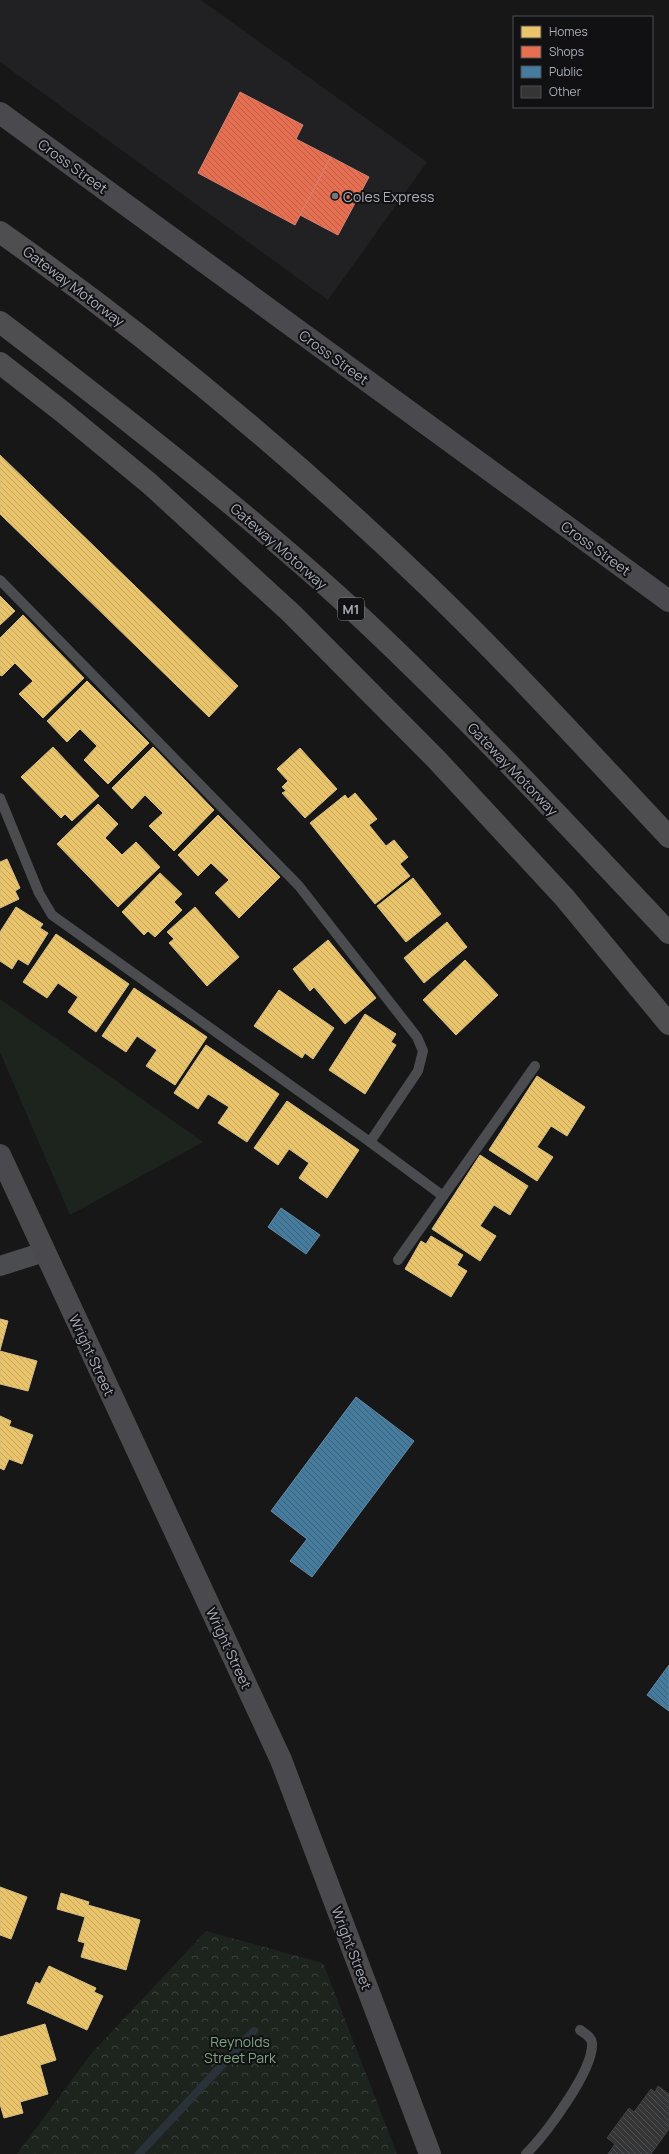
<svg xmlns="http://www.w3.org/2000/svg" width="669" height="2154" font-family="Manrope,sans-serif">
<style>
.built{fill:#212123}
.grass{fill:#1d241e}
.forest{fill:url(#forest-crowns)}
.homes{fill:url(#homes-back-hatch);stroke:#d6bd81}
.shops{fill:url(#shops-back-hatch);stroke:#d48270}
.public{fill:url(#public-back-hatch);stroke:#638aa5}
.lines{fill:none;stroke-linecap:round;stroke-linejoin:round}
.stream{stroke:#2a3239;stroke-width:8}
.building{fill:url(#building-back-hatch);stroke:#3f4043}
.lane{stroke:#4b4c50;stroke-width:10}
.street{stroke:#4b4c50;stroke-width:20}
.secondary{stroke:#4a4a4e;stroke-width:22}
.highway{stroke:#4e4e51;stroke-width:22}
.poi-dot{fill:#757880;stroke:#111113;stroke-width:1.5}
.labels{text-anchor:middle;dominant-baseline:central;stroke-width:4;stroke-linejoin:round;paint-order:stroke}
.shield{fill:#111113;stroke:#7b7e86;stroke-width:1}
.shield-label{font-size:13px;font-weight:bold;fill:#a8adb8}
.street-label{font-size:14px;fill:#a8adb8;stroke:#111113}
.poi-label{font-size:14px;fill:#a8adb8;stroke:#111113;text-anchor:start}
.park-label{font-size:14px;fill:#7fa381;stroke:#111113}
</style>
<defs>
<pattern id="forest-crowns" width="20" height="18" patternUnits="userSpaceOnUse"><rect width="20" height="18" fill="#1d241e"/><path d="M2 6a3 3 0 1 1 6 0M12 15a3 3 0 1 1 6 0" fill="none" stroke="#3b413d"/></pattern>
<pattern id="homes-back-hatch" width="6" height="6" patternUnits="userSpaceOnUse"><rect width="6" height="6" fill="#e9c46a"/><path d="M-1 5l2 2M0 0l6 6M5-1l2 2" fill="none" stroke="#c4a760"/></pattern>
<pattern id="shops-back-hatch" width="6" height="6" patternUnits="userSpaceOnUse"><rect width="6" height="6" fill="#e76f51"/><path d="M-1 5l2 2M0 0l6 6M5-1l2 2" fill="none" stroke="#ba604a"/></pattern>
<pattern id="public-back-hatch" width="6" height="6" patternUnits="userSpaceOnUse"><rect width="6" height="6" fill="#457b9d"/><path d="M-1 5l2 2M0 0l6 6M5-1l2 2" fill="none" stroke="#3e6279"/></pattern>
<pattern id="building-back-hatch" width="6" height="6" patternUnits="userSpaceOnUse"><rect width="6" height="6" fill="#353536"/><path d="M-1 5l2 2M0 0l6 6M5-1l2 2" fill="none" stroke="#4f5051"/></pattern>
</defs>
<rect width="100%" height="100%" fill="#171717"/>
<polygon class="built" points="0,0 201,0 427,162 328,300 0,62"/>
<polygon class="grass" points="0,999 203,1142 70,1215 0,1052"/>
<polygon class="forest" points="206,1931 323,1963 397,2154 17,2154 91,2054"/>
<g class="homes">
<polygon points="0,455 238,686 209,717 0,514"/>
<polygon points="0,596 15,611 0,625"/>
<polygon points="23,615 84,678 43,718 19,694 33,681 15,663 2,676 0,675 0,638"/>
<polygon points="87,681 149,743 108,784 84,760 97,746 80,729 67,742 47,721"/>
<polygon points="53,747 99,796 72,821 65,814 61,818 21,777"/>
<polygon points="153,747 214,810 174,851 149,826 163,813 145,795 132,809 112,788"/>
<polygon points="300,748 337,789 305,818 282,793 286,791 282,787 288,781 277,769"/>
<polygon points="355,793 377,819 369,825 386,846 394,840 408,857 400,864 410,876 375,904 310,823 345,795 348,799"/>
<polygon points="98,804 118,824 105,838 122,855 136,842 160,867 118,907 57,844"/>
<polygon points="218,815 280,877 239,918 215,893 229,880 211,863 198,876 178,855"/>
<polygon points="7,859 20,888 15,891 19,899 0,908 0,862"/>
<polygon points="160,873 182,894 174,902 182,910 155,937 148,931 144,935 122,912"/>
<polygon points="413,878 441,914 406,942 377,906"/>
<polygon points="16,907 43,924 40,928 48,933 28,965 18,959 12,969 0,961 0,932"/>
<polygon points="195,907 239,957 207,986 169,943 174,939 167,932"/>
<polygon points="447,922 467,947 424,983 404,958"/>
<polygon points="56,934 129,984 96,1032 68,1012 78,997 58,983 47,998 23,982"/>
<polygon points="328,940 376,998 345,1024 314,987 310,991 293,969"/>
<polygon points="465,960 498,995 456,1035 423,1000"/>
<polygon points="134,988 207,1037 175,1085 146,1066 157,1050 137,1036 126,1052 102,1036"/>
<polygon points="279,990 334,1028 313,1059 305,1053 302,1058 254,1026"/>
<polygon points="365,1014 396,1034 391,1042 396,1045 365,1094 329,1070"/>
<polygon points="206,1045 279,1094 247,1142 218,1123 229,1107 208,1094 198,1109 174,1093"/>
<polygon points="537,1076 585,1107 567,1136 551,1126 537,1147 553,1157 537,1181 489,1150"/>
<polygon points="287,1101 359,1150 327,1198 299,1178 309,1163 289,1149 278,1165 254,1148"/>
<polygon points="480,1155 528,1186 510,1215 494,1205 480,1226 496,1236 480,1261 432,1229"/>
<polygon points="431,1236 463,1255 457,1265 467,1271 451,1297 405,1269 421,1241 426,1244"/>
<polygon points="0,1319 8,1321 0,1350"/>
<polygon points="0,1351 37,1361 28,1391 0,1384"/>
<polygon points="0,1416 11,1421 9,1426 33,1435 22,1464 9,1459 4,1470 0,1468"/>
<polygon points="0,1887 27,1897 11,1939 0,1935"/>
<polygon points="61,1893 89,1902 88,1905 140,1920 126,1970 81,1957 85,1943 78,1941 85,1917 57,1909"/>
<polygon points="49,1966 96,1988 94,1992 103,1996 87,2030 27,2003 36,1982 40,1984"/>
<polygon points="45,2024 56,2060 40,2065 48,2094 20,2102 23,2113 4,2118 0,2104 0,2037"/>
</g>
<g class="shops">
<polygon points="240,92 303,125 296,139 331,157 295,225 198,173"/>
<polygon points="331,157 369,177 338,235 300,215"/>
</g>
<g class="public">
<polygon points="281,1208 320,1235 306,1254 268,1227"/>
<polygon points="356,1397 414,1441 312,1577 290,1561 307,1539 271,1511"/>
<polygon points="669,1665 669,1711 647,1695"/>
</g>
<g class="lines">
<polyline class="stream" points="139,2154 254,2031"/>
</g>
<polygon class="building" points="658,2086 669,2094 669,2129 651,2154 608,2154 615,2144 607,2138 629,2108 634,2112 651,2089 655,2092"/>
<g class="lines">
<g class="lane">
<polyline points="0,580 299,886 417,1037 423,1051 418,1071 370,1142 52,915 39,893 0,798"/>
<polyline points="370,1142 443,1196"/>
<polyline points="398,1260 535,1066"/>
<path d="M526,2154C545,2135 594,2070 592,2043C591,2036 585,2034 580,2030"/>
</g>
<polyline class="street" points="0,1266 44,1252"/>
<g class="secondary">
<polyline points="0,113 669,601"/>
<polyline points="0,1155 281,1760 430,2154"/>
</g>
<g class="highway">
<path d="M0,232C152,339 296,459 430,588C513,668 590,753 669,837"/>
<path d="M0,322C40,352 79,383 119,414C194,473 269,534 340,598C455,704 562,819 669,933"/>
<polyline points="0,363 64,413 150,484 291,613 436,759 564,897 669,1024"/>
</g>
</g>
<circle class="poi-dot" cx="335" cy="196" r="4"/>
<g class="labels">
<rect class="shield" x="338" y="598" width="26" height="22" rx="3"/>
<g class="shield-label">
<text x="351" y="609">M1</text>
</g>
<g class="street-label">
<text transform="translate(73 166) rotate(36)">Cross Street</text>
<text transform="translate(74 286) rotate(37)">Gateway Motorway</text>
<text transform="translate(334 357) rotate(36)">Cross Street</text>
<text transform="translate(279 546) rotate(41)">Gateway Motorway</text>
<text transform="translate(596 548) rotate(36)">Cross Street</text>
<text transform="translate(513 769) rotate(46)">Gateway Motorway</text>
<text transform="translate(92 1355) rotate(65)">Wright Street</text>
<text transform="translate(229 1648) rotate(65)">Wright Street</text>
<text transform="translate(352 1948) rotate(69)">Wright Street</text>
</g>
<g class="poi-label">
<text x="343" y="196">Coles Express</text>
</g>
<g class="park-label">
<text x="240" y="2041">Reynolds<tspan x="240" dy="16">Street Park</tspan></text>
</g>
</g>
<rect x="513" y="16" width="140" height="92" fill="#111113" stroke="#4d4f55"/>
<rect x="521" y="26" width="20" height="12" fill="#e9c46a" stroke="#4d4f55"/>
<text x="549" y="36" font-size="12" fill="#a8adb8">Homes</text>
<rect x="521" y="46" width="20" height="12" fill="#e76f51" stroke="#4d4f55"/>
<text x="549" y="56" font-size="12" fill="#a8adb8">Shops</text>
<rect x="521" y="66" width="20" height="12" fill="#457b9d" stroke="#4d4f55"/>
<text x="549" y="76" font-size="12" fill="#a8adb8">Public</text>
<rect x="521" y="86" width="20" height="12" fill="#353536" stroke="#4d4f55"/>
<text x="549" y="96" font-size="12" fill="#a8adb8">Other</text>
</svg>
